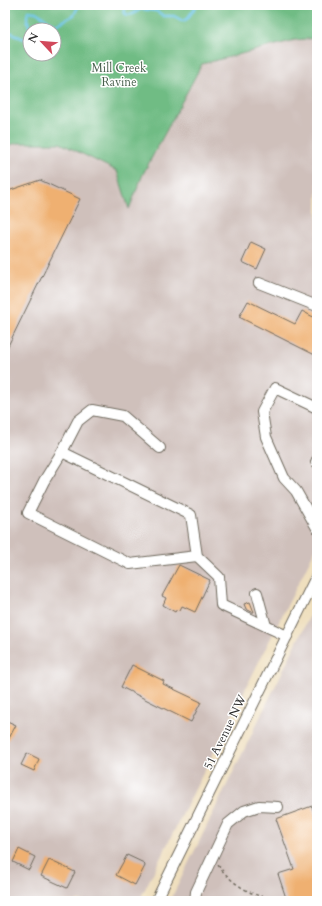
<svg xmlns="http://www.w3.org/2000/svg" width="322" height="906" font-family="Cardo,serif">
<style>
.industrial{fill:#cfc0bb}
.forest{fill:#6fbc84;stroke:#4d7458;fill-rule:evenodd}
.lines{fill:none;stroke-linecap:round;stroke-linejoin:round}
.stream{stroke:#6bc4e8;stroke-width:2.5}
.building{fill:#efb071}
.minor-casing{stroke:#706a5e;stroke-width:12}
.path{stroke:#706a5e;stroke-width:1.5;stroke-dasharray:3 3;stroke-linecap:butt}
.minor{stroke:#fff;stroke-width:10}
.labels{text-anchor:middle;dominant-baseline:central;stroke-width:3;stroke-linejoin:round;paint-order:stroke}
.park-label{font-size:12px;fill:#48604d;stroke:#fff}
.street-label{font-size:12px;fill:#2b2b2b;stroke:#fff}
</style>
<rect width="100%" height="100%" fill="#fff"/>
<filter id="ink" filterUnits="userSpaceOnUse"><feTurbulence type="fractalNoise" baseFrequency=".025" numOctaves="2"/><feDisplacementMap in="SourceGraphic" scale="8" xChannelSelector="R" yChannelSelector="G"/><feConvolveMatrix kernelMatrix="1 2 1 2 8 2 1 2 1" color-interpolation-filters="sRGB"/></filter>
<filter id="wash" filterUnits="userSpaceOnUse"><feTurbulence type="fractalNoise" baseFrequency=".012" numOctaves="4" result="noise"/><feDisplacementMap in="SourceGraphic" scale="16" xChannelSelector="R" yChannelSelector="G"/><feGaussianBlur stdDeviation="0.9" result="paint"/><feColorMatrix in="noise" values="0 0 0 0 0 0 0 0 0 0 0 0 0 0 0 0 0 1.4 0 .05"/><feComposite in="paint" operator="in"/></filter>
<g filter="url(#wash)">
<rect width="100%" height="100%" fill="#efdfbe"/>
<g class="industrial">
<polygon points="317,38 317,546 139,901 5,901 5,146 18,143 60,143 117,171 129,209 143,174 202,64 295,40"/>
<polygon points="317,601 317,901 170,901"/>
</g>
<path class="forest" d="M5,5H317V38L295,40L202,64L143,174L129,209L117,171L60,143H18L5,146ZM30,30H54V54H30Z"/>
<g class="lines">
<g class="stream">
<polyline points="124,5 124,12 127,15 133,14 141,9 156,11 164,16 174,16 183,21 187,19 197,5"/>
<polyline points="30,31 27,17 28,11 36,12 56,25 74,15 79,5"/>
<path d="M5,32C13,30 21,41 30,40"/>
<polyline points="5,51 7,67 5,84"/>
</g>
</g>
<g id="blocks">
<g class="building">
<polygon points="40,180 80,199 5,352 5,192"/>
<polygon points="251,242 266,249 257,269 242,262"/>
<polygon points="248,301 295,324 302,311 317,319 317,356 239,317"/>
<polygon points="179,565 210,580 195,612 182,606 180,610 177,609 175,612 163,605 166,598 162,596"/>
<polygon points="250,602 254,612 252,612 246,609 244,604"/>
<polygon points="132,665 164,681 163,684 201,702 191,722 121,687"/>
<polygon points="5,720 16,725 5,746"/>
<polygon points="27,753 39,759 34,771 21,765"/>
<polygon points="312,806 317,822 317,901 287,901 278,874 294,869 276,819"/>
<polygon points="19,849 35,857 29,870 13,862"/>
<polygon points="127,855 144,863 145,866 135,885 116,875"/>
<polygon points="49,860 75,872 67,888 41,876"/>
</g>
</g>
</g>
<g filter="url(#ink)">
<use href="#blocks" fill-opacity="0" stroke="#706a5e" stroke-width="1"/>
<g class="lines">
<g class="minor-casing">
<g id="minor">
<polyline points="259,283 317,306"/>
<polyline points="317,408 275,388 262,412 266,437 284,478 296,491 317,528"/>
<polyline points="160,448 123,416 92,410 78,421 62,452 191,515 197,556 219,577 221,605 287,636"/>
<polyline points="62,452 44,481 28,513 130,564 197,556"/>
<polyline points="316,462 317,460"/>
<polyline points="257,593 266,626"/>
<polyline points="156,901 317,575"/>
<polyline points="195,901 196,892 228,824 244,811 259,806 278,807"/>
</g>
</g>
<g class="path">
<path d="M218,865C228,879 243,891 260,896C266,898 273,898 278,901"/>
<polyline points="185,901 186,895"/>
</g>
<use href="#minor" class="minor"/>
</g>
</g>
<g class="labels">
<g class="park-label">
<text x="119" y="68">Mill Creek<tspan x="119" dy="14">Ravine</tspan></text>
</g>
<g class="street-label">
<text transform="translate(225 732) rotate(-64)">51 Avenue NW</text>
</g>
</g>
<rect width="322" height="906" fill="none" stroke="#fff" stroke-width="20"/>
<g transform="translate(42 42) rotate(296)"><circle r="19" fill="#ffffff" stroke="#aaaaaa"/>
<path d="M0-3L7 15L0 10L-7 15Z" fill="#d1495b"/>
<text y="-6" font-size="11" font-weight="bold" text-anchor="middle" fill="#2b2b2b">N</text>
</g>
</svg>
